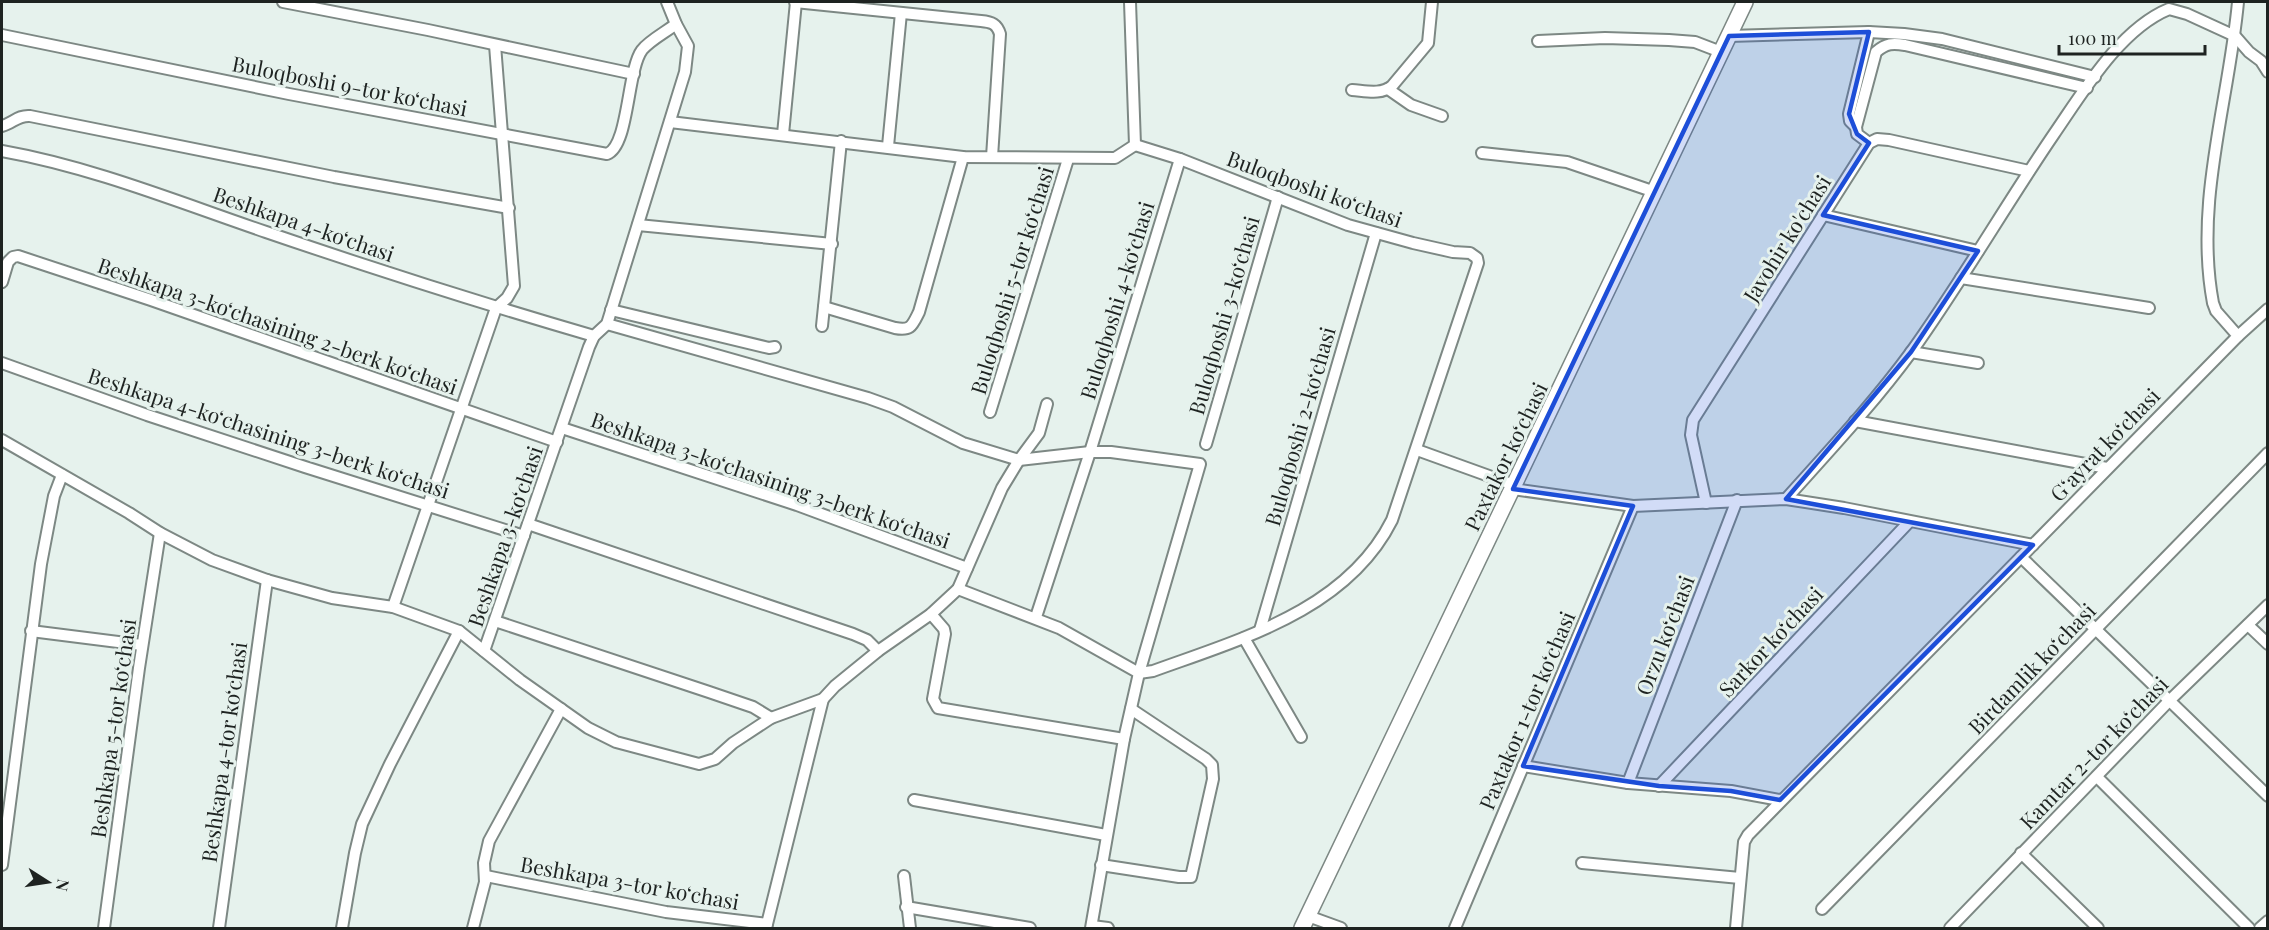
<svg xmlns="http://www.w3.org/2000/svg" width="2269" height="930" font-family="'Playfair Display',serif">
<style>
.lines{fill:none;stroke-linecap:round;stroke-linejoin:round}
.minor-casing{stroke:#7d8884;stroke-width:14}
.secondary-casing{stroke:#7d8884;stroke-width:18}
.minor{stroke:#fff;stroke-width:10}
.secondary{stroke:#fff;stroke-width:15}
.marked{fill:#1d4ed8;fill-opacity:0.2;stroke:#1d4ed8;stroke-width:4.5;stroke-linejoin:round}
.labels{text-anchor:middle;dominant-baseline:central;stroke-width:6;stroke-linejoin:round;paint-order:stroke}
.street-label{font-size:21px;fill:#1e2321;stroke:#e6f2ed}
</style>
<rect width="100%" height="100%" fill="#e6f2ed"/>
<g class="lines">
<g class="minor-casing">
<g id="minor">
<polyline points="283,2 428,30 634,74"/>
<path d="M795,2L981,21C992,22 997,24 1000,34L992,157"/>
<polyline points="1130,2 1135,145"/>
<path d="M2,35L289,94L607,154C629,146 627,70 642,50C650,40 666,32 676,24"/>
<polyline points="1729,36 1869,32 1904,34 1942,39 2095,77"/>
<polyline points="1538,41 1605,38 1669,40 1695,42 1721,52"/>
<polyline points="1388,89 1411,105 1442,116"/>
<path d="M1352,90C1366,91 1381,95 1392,86L1428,43L1432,2"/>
<polyline points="670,122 963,157 1115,158 1135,145"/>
<path d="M2,126C13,123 18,115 30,116L334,177L509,208"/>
<polyline points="1856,127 1850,121 1849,114 1869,32"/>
<polyline points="783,134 796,2"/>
<path d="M1869,143L1857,134L1856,127L1876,52C1886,43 1893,43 1905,45L2087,88"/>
<polyline points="888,146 901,13"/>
<path d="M2,151C92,167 178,202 266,232C374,269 484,304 594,336"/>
<polyline points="1482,153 1567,162 1655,192"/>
<polyline points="1823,215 1978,251"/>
<polyline points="638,225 832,244"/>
<polyline points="1961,278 2149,308"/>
<polyline points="2,282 8,262 13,257 18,256 151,300 557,442"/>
<path d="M824,307L895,328C911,331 912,326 919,312L963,157"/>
<polyline points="611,310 769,348 775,347"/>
<polyline points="607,324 868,398 893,407 963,443 1019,460 1090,452 1111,452 1200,464 1139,673 1124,739 1091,928"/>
<polyline points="822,326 841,141"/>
<polyline points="2238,336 2268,309"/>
<polyline points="1911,352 1978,363"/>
<polyline points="2,363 147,415 305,467 524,536"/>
<polyline points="990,412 1068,159"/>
<polyline points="1855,421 2107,468"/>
<polyline points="562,428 797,505 967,568"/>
<polyline points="2,440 129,513 160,533 212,560 267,580 332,598 393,607 459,631 520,680 588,728 616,742 699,764 715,759 733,743 771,718 823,699 835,686 878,651 931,614 958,589 1002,488 1019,460 1039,433 1047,404"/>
<polyline points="1206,444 1278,197"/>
<polyline points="1417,450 1514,485"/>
<polyline points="1513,489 1633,506 1786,499 1844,508 2033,545"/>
<path d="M1786,499C1829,451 1874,403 1912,351C1962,281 2005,206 2054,134C2083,92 2120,29 2169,9L2187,14L2235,36L2249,52L2261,61L2268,72"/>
<polyline points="1706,503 1691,435 1693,420 1869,143 1877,139 1889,140 2029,171"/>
<polyline points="528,524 853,634 867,640 878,651"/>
<polyline points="2021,557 2268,796"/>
<path d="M958,589L1059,628L1139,673L1153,671C1241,639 1347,610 1392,520L1478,263L1477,258L1470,253L1453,252L1413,243L1348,225L1180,159L1135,145"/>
<polyline points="393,607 496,308 507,298 514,286 495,45"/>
<polyline points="931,614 944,629 945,634 933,699 938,708 1124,739"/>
<polyline points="1036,617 1090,452 1180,159"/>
<polyline points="495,621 709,692 753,707 771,718"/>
<polyline points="2248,625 2268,644"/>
<polyline points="1260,630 1376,233"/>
<polyline points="31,631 142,645"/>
<polyline points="1244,638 1301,737"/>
<polyline points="484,651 589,347 594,336 607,324 685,72 688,46 676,24 667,2"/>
<polyline points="1523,766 1628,783 1731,791 1780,800"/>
<polyline points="2097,777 2249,928"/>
<polyline points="1628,783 1737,500"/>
<polyline points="1659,786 1909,522"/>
<polyline points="914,800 1106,835"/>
<polyline points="2021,853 2098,928"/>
<polyline points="1582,863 1740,878"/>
<polyline points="2,865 41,564 54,496 62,475"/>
<polyline points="1101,865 1179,877 1191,877 1213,779 1212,765 1206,759 1131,709"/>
<polyline points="486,876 666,912 767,924"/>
<polyline points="904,876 910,928"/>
<polyline points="906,907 1030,928"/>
<polyline points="1822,909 2268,453"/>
<polyline points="1308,916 1341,928"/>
<polyline points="1092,926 1108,928"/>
<polyline points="104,928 139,668 160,533"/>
<polyline points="219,928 267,580"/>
<polyline points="342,928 355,853 362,824 390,764 459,631"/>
<polyline points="473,928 485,882 484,863 489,841 561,709"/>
<polyline points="766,928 823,699"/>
<polyline points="1455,928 1633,506"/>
<path d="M1736,928L1744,842L1748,835L2238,336L2216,311L2213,303C2194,202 2229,101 2238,2"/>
<polyline points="1950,928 2169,701 2268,605"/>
<polyline points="2260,928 2268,921"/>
</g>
</g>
<g class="secondary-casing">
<polyline id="secondary" points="1302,928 1745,2"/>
</g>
<use href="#minor" class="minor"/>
<use href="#secondary" class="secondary"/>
</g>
<path class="marked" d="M1869,32L1849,114L1857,134L1869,143L1823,215L1978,251L1911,352L1786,499L2033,545L1780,800L1731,791L1659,786L1523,766L1633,506L1513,489L1729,36Z"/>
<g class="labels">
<g class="street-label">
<text transform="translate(350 85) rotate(11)">Buloqboshi 9-tor koʻchasi</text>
<text transform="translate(1315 188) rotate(20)">Buloqboshi koʻchasi</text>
<text transform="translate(304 223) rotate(19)">Beshkapa 4-koʻchasi</text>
<text transform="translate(1786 238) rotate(-58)">Javohir ko'chasi</text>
<text transform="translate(1011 280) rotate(-73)">Buloqboshi 5-tor koʻchasi</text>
<text transform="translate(1116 300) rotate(-73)">Buloqboshi 4-koʻchasi</text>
<text transform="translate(1223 315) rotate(-74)">Buloqboshi 3-koʻchasi</text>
<text transform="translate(278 325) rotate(19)">Beshkapa 3-koʻchasining 2-berk koʻchasi</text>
<text transform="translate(1299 426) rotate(-74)">Buloqboshi 2-koʻchasi</text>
<text transform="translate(269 432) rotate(18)">Beshkapa 4-koʻchasining 3-berk koʻchasi</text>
<text transform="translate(2104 444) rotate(-46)">Gʻayrat koʻchasi</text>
<text transform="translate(1505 456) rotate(-64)">Paxtakor koʻchasi</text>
<text transform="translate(771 479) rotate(19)">Beshkapa 3-koʻchasining 3-berk koʻchasi</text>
<text transform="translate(504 536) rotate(-71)">Beshkapa 3-koʻchasi</text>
<text transform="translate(1664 635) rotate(-69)">Orzu koʻchasi</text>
<text transform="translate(1770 641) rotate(-47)">Sarkor koʻchasi</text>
<text transform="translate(2031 668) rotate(-46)">Birdamlik koʻchasi</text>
<text transform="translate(1526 710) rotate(-67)">Paxtakor 1-tor koʻchasi</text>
<text transform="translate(112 728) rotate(-82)">Beshkapa 5-tor koʻchasi</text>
<text transform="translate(223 752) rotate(-82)">Beshkapa 4-tor koʻchasi</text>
<text transform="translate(2093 752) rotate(-46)">Kamtar 2-tor koʻchasi</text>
<text transform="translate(630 882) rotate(10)">Beshkapa 3-tor koʻchasi</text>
</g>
</g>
<rect width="2269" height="930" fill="none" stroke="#1e2321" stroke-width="6"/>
<g transform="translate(48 882) rotate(102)" stroke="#e6f2ed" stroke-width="4.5" paint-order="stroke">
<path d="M0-4.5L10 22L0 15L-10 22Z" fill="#1e2321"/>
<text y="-9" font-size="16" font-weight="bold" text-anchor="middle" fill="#1e2321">N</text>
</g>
<path d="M2059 45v9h146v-9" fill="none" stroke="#1e2321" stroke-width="3"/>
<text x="2068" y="45" font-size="18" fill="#1e2321" stroke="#e6f2ed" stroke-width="4.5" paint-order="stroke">100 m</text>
</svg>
